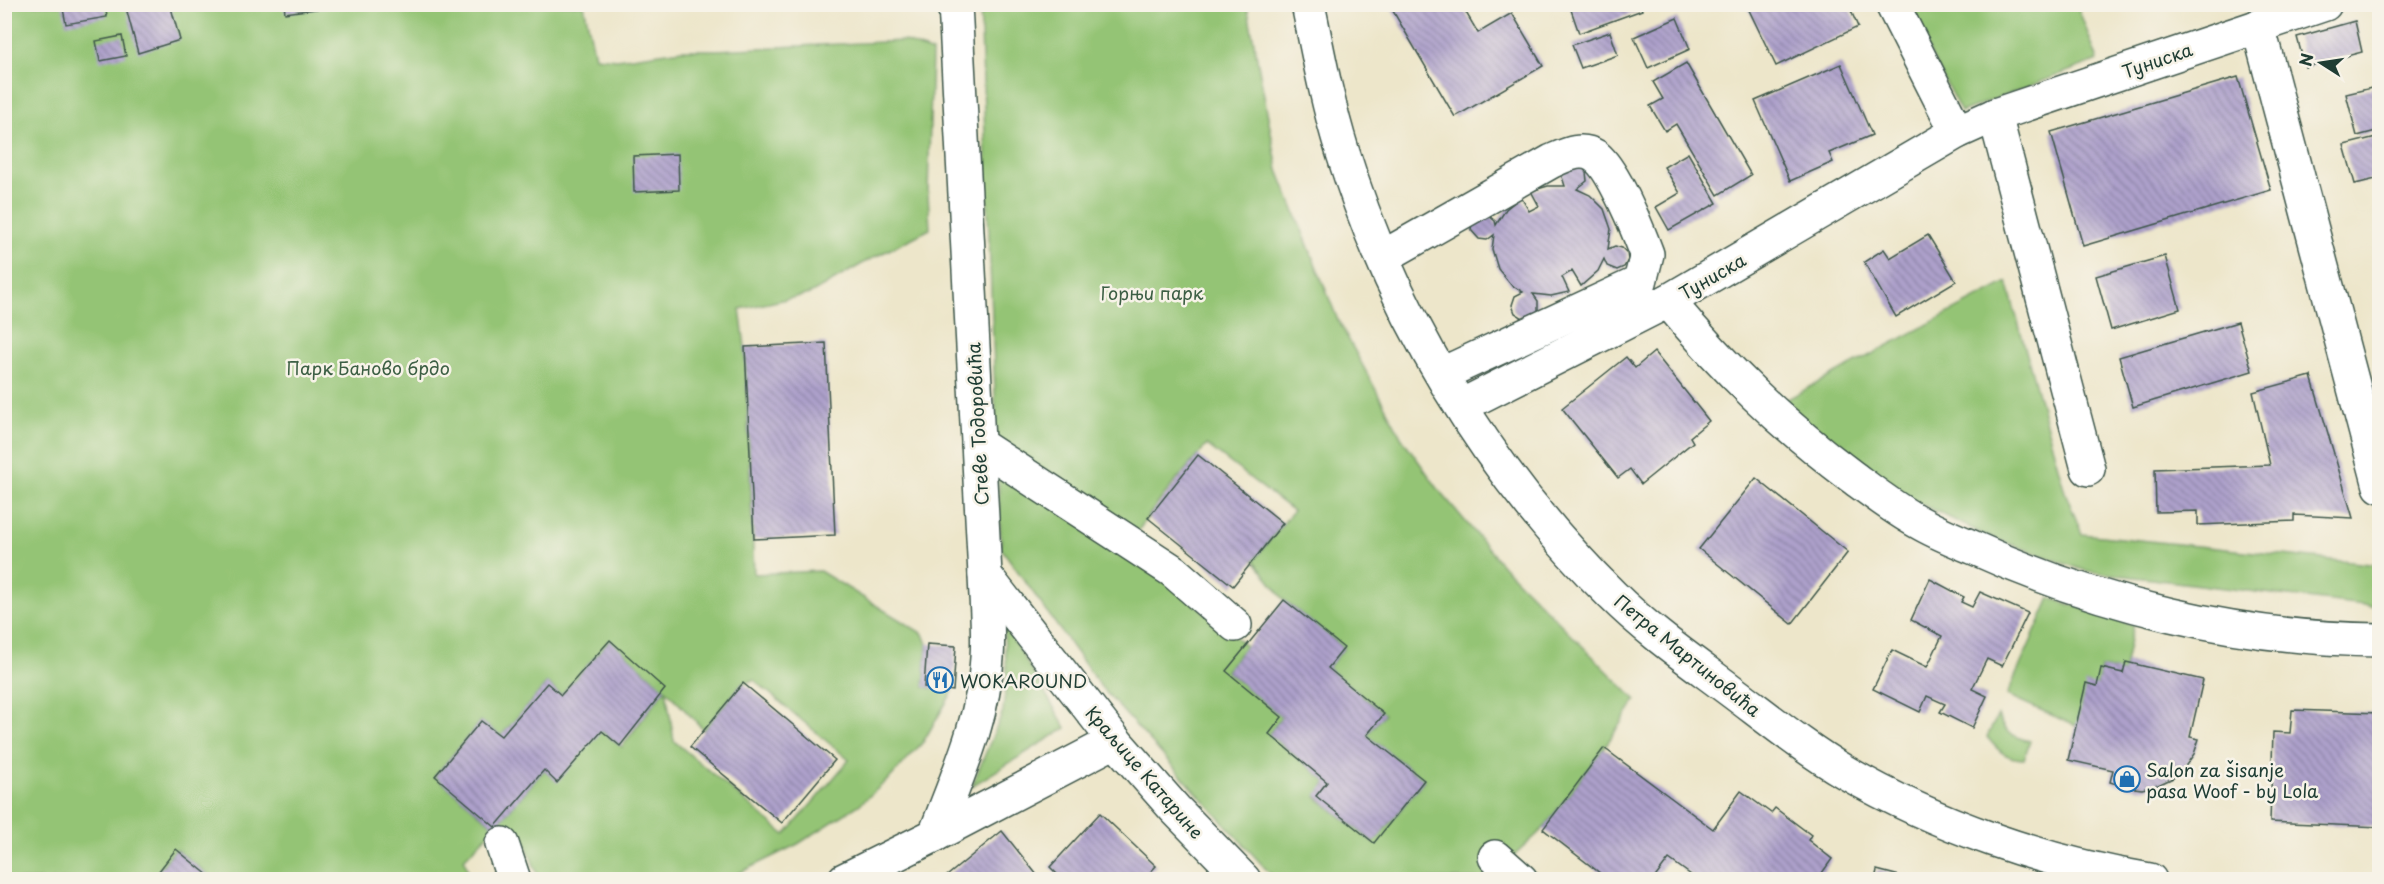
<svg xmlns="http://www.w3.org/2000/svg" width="2384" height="884" font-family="'Playpen Sans',sans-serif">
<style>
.green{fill:#94c474;stroke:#5a8054;stroke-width:1.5;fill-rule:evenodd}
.building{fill:url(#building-back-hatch)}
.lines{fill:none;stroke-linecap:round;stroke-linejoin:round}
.minor-casing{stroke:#3e564a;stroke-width:36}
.minor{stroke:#fff;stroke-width:33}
.labels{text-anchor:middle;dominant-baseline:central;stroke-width:5;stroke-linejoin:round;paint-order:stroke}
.street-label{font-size:18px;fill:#1f3d34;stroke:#f7f3e8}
.park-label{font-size:18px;fill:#3c5f44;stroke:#f7f3e8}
.poi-label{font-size:18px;fill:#1f3d34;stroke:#f7f3e8;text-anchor:start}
</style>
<defs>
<pattern id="building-back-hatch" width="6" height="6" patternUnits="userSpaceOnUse" patternTransform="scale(1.5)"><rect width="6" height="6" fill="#ada0cb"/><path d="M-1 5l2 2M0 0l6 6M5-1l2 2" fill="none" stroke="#8c84a6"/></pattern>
</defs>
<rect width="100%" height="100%" fill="#f7f3e8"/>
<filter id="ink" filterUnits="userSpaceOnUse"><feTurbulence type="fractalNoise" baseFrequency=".0167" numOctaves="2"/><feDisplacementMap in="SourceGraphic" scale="12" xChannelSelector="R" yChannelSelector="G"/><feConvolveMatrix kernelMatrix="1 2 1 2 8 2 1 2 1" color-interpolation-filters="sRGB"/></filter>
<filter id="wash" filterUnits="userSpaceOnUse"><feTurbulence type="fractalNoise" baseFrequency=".008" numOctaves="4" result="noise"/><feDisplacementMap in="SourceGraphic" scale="24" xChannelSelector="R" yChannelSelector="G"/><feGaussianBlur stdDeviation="1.35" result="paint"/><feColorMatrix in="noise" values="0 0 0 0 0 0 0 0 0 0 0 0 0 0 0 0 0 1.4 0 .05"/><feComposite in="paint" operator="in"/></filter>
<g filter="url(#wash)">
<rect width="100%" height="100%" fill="#ede6ca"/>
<g class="green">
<path d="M5,5H584L595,57L617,59L682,50H716L904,41L932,52L928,193L930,229L869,260L810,294L740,309L745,347L754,574L820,571L923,634L927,644L924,687L953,691L923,742L891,777L859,805L798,844L727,879H539L523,836L495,827L464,859L471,879H214L176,849L152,879L5,880ZM610,640L665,689L622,747L602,731L544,770L495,827L435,776L481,721L501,736L547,683L561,695ZM754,680L849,760L785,835L674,741L666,690L704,730L743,683Z"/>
<path d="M980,5H1247L1278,170L1337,318L1402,438L1439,490L1503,566L1636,700L1604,748L1543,829L1489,879H1275L1101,687L1001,548ZM1207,445L1293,511L1254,560L1284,600L1344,648L1328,668L1384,714L1367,735L1424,780L1374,843L1316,797L1327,782L1269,734L1282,717L1226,671L1246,646L1129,550C1138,522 1186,469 1207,445Z"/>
<polygon points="1905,5 2077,5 2098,60 1961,112"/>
<polygon points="2007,282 2065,492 2082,534 2379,565 2379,607 2086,571 1985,535 1884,486 1776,405"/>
<polygon points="2050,598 2133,625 2123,673 2101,668 2097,686 2076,726 2007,695"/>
<polygon points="1003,622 1066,728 972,786 1003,711 1007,674"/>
<path d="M1998,715C2003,732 2012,737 2030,741L2024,759C2005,759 1998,750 1987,737Z"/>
</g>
<g id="blocks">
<g class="building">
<polygon points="62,4 105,4 107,17 66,24"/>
<polygon points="125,4 170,4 180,40 138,53"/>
<polygon points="284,4 338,4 338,6 285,13"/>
<polygon points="1393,4 1461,4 1478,33 1512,13 1543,66 1455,117 1390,6"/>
<polygon points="1569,4 1640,4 1642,10 1579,33"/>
<polygon points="1755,4 1848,4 1858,27 1776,66 1748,8"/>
<polygon points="1677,18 1690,49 1648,68 1634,37"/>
<polygon points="2355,21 2362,52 2305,67 2297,37"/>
<polygon points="1610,32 1618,55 1581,68 1572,45"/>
<polygon points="122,36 126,56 100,61 96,41"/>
<polygon points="1686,63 1751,175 1718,195 1676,124 1665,131 1650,106 1663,99 1653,82"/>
<polygon points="1841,64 1872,135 1829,153 1833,162 1790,181 1755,101"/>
<polygon points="2238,77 2271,190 2083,246 2051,132"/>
<polygon points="2380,86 2380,130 2357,136 2346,94"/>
<polygon points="2380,136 2380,178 2355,184 2344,145"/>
<polygon points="1688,153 1717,203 1669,230 1656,207 1680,193 1664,167"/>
<polygon points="678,154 679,190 634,192 633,156"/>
<polygon points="1568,166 1584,169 1586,172 1587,181 1577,189 1590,195 1604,209 1611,229 1608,249 1615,246 1622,248 1627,253 1628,260 1624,267 1617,270 1607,266 1604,259 1598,271 1581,286 1572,271 1562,277 1569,292 1551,296 1533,294 1538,301 1538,310 1536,314 1523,318 1515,313 1512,305 1515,296 1523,292 1511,285 1498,269 1492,249 1494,235 1487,240 1479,239 1471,230 1472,222 1489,216 1495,221 1496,225 1506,209 1521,197 1529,211 1539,206 1531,191 1548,186 1565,186 1562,177"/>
<polygon points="1928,235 1956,281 1896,317 1864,262 1884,249 1890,258"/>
<polygon points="2165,256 2180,309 2111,330 2096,276"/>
<polygon points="2238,322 2252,371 2133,407 2119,357"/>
<polygon points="826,343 835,535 754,539 745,347"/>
<polygon points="1654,352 1709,421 1690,437 1693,442 1641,484 1630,469 1618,478 1562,408 1626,357 1635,368"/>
<polygon points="2311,376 2353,518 2294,515 2294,521 2198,525 2198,511 2156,512 2155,469 2270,465 2253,392"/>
<polygon points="1198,455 1283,523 1233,586 1148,518"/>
<polygon points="1756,478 1848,552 1792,624 1699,549"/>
<polygon points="1930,579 1964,597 1961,602 1972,607 1980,592 2028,613 2002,666 1987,659 1972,689 1987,696 1972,728 1940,712 1945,704 1927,696 1920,712 1873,689 1892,650 1927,667 1942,636 1911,620"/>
<polygon points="1284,600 1344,648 1328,668 1384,714 1367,735 1424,780 1374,843 1316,796 1327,782 1269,734 1282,717 1226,671"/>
<polygon points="610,640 665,689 620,746 602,731 557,783 544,770 495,827 435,776 481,721 501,736 547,683 561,695"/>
<polygon points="927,644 956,646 953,691 924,687"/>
<polygon points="2126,662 2203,680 2190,737 2199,739 2194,754 2184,768 2173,778 2158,785 2142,789 2126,787 2110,782 2113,770 2068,760 2086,683 2097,686 2101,668 2123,673"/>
<polygon points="743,683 835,760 782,823 690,747"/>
<polygon points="2292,710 2380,713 2380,827 2270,822 2273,732 2290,733"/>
<polygon points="1604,748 1713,829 1741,791 1771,813 1775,808 1811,835 1808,840 1832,859 1817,880 1698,880 1669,859 1653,880 1609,880 1543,829"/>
<polygon points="1100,813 1156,866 1143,880 1063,880 1050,867"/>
<polygon points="1002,831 1041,880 942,880 987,843"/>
<polygon points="176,849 214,880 152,880"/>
<polygon points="1877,870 1911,879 1910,880 1875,880"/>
</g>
</g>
</g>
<g filter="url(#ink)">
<use href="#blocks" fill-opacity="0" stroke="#3e564a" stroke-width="1.5"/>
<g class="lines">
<g class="minor-casing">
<g id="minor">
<path d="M1308,4C1318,53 1327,102 1342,150C1393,316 1489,474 1612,595C1649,632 1693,662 1734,693C1770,720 1806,749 1845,772C1936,825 2046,863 2150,880"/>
<polyline points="1892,4 1957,132"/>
<polyline points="2258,26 2380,486"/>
<polyline points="1995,115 2088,469"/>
<path d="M1383,257L1552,161C1566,155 1581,147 1595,156C1613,168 1639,233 1647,254L1640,282L1442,374"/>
<path d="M1668,301C1725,369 1780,423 1851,476C1874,493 1897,511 1922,524C1938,533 1955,540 1972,547C2099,605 2239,639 2380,640"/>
<polyline points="1461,406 1668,301 1957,132 1995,115 2325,4"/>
<polyline points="978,444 1173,571 1235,625"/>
<polyline points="985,575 1115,741 1175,809 1244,880"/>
<path d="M935,835C956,779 984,719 987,658C989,631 986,603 985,575L955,4"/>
<polyline points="502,844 514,880"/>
<polyline points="1495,857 1521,880"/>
<polyline points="844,880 935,835 1115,741"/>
</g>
</g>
<use href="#minor" class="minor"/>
</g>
</g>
<defs>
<g id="restaurant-ring" transform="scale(1.35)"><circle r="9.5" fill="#f7f3e8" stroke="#1f6fb2" stroke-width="1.5"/><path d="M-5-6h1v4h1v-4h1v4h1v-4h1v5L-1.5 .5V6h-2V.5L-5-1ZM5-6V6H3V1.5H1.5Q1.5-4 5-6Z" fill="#1f6fb2"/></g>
<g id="shop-ring" transform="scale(1.35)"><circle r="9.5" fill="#f7f3e8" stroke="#1f6fb2" stroke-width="1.5"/><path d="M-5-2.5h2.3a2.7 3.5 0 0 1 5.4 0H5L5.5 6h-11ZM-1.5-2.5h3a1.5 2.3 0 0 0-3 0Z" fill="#1f6fb2"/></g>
</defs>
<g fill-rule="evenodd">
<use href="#restaurant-ring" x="940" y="680"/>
<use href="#shop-ring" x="2127" y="779"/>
</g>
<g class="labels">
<g class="street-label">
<text transform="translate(2157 60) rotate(-19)">Туниска</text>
<text transform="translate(1712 276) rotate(-30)">Туниска</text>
<text transform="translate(977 424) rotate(-93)">Стеве Тодоровића</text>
<text transform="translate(1688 655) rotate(39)">Петра Мартиновића</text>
<text transform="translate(1145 772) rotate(49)">Краљице Катарине</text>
</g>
<g class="park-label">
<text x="1152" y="292">Горњи парк</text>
<text x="368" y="367">Парк Баново брдо</text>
</g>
<g class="poi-label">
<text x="960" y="680">WOKAROUND</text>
<text x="2146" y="769">Salon za šisanje<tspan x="2146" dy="21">pasa Woof - by Lola</tspan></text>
</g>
</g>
<rect width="2384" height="884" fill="none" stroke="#f7f3e8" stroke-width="24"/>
<g transform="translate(2321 63) rotate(282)" stroke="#f7f3e8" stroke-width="4.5" paint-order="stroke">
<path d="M0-4.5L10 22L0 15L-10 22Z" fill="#1f3d34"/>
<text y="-9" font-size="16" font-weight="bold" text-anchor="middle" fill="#1f3d34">N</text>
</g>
</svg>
